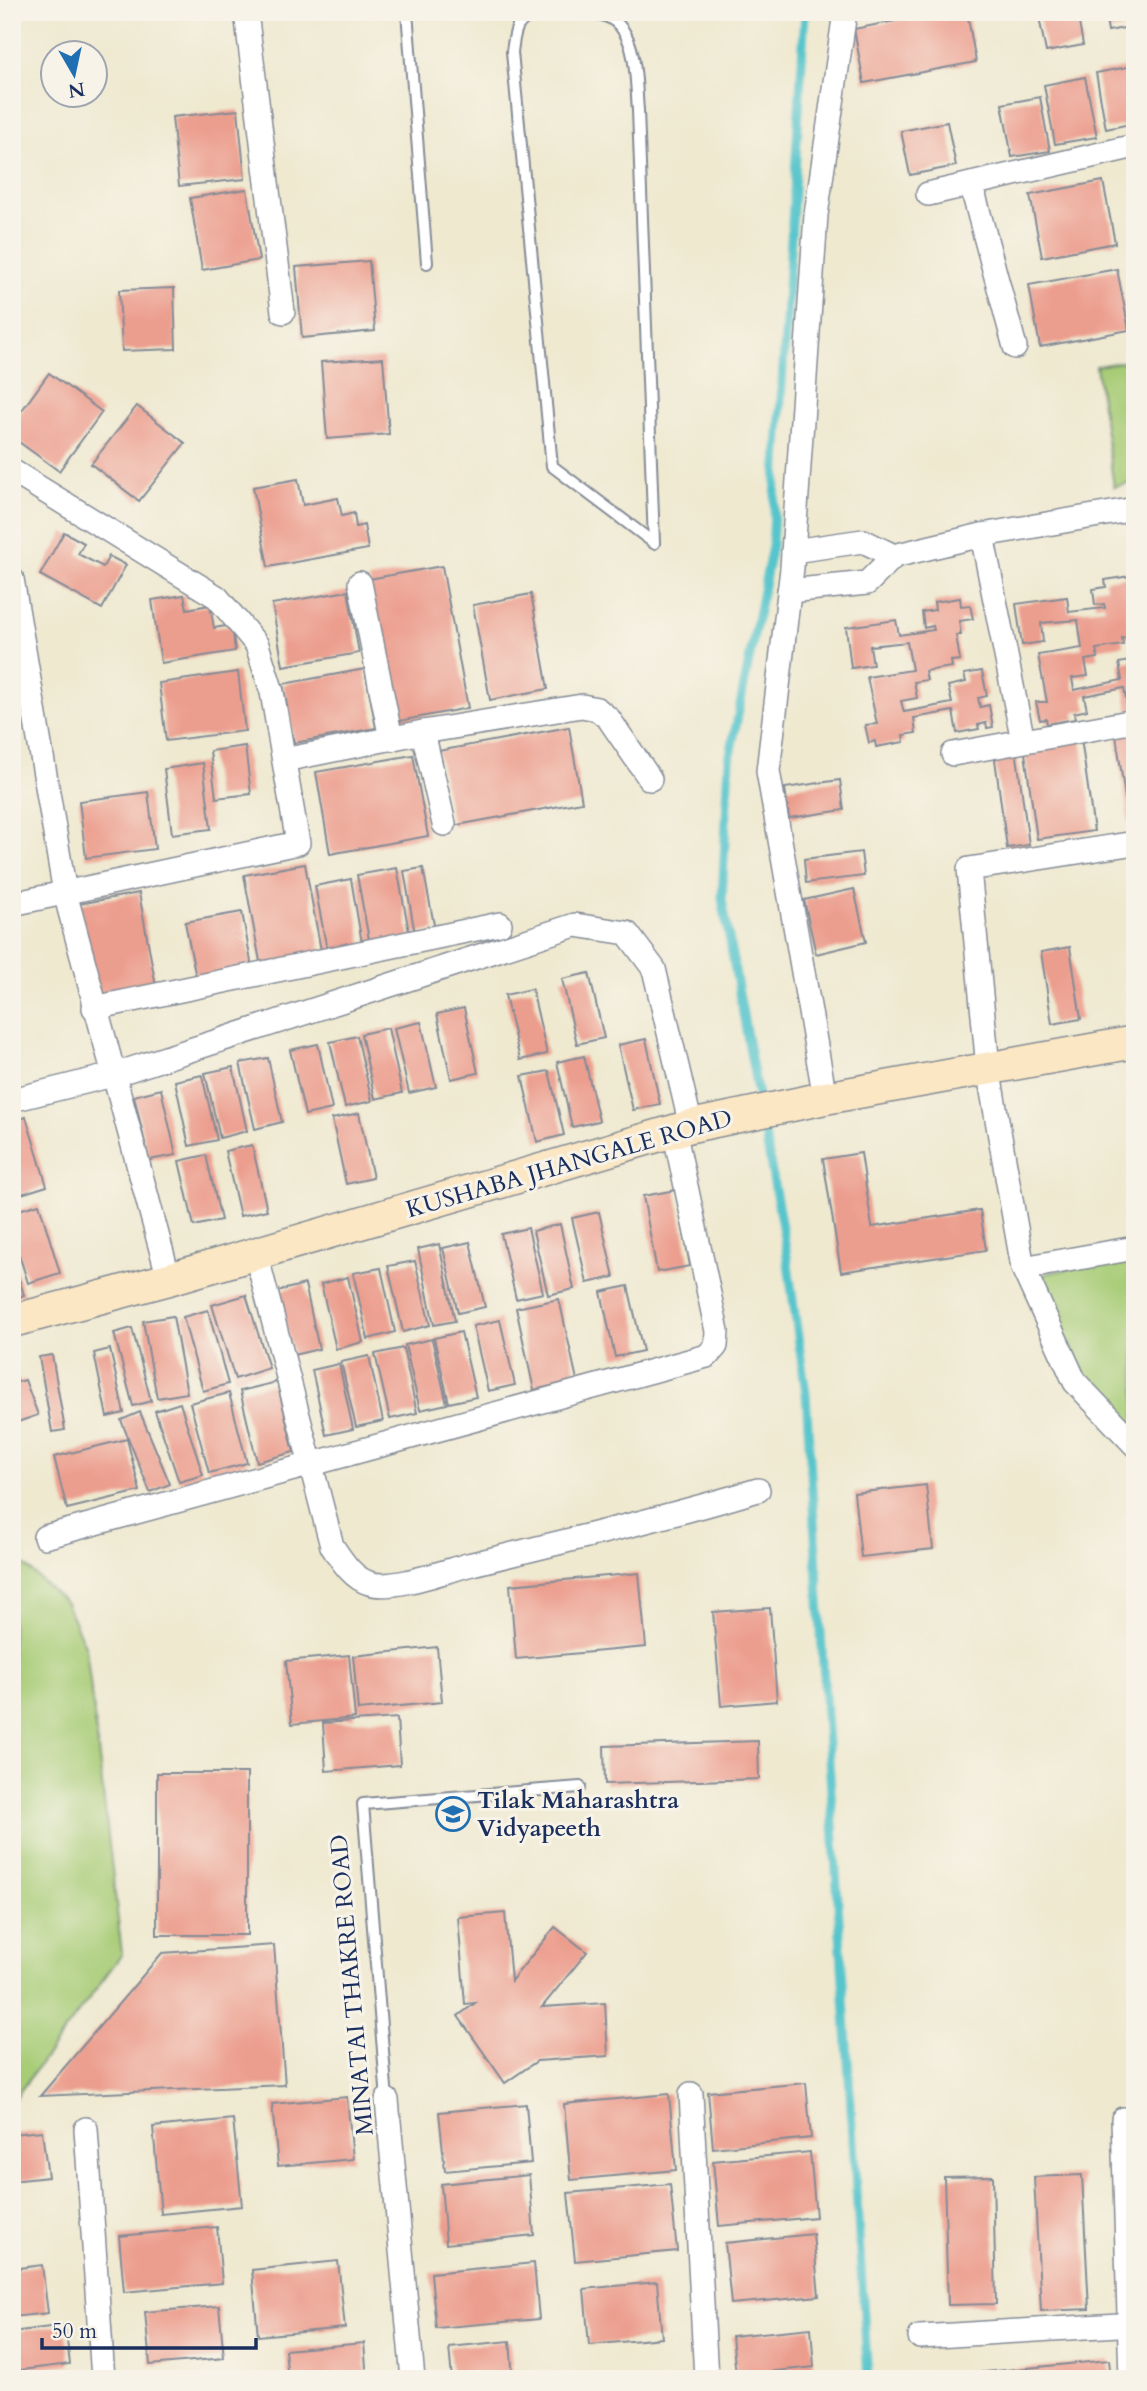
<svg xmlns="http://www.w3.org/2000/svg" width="1147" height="2391" font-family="Cardo,serif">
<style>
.green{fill:#a7cc76;stroke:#617e6a;stroke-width:2}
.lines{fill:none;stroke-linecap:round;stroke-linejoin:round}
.stream{stroke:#57c5cc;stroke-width:9}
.building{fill:#ec9e8e}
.lane-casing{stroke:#858c97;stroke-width:14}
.street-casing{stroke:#858c97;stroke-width:26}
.secondary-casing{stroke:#858c97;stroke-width:35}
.lane{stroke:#fff;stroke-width:10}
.street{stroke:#fff;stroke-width:23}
.secondary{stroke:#fbe7c3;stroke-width:32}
.labels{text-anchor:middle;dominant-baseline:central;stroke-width:6;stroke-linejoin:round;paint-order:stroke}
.street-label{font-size:24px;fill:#1b2f5e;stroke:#f7f3e8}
.poi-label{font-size:24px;font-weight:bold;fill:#1b2f5e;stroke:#f7f3e8;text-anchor:start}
</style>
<rect width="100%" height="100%" fill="#f7f3e8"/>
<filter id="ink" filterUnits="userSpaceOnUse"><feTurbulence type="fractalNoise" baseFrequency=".0143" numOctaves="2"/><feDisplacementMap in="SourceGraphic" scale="14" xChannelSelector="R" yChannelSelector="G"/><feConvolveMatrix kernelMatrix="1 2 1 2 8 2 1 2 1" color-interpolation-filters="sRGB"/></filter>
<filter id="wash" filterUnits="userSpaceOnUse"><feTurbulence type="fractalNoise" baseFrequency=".00686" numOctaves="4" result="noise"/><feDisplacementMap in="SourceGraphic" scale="28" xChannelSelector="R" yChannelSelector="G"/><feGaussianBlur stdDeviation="1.57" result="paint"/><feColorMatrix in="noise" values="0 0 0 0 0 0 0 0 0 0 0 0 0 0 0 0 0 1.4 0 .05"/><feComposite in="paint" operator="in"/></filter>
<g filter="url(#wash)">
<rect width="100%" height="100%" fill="#efe9d0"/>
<g class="green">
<polygon points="1135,360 1135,482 1114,487 1096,366"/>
<polygon points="1135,1254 1135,1438 1088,1382 1036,1276"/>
<polygon points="12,1554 66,1603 86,1648 122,1954 12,2102"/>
</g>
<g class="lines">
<polyline class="stream" points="805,12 772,546 729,760 722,899 786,1249 806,1394 868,2379"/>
</g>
<g id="blocks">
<g class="building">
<polygon points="941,12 967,12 976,62 864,83 854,29"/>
<polygon points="1064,12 1077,12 1083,45 1046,52 1039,17"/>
<polygon points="1105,12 1135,12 1135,26 1108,31"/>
<polygon points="1133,66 1135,123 1106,129 1096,73"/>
<polygon points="1085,77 1097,137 1055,144 1044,85"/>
<polygon points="1040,97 1050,151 1012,157 1002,104"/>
<polygon points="238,110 245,179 179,186 172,117"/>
<polygon points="947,122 956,166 910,175 901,131"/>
<polygon points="1103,181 1115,243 1042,257 1030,195"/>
<polygon points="247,189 259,260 202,270 190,198"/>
<polygon points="369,261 375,331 302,338 296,267"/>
<polygon points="1117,269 1129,330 1040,347 1029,285"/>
<polygon points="174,288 176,349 122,351 119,290"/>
<polygon points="383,358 389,434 327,439 321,362"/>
<polygon points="49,373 102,412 59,471 12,437 12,424"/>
<polygon points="137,406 185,443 139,501 91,464"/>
<polygon points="298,479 303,505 338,498 342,516 354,513 356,527 364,525 368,549 268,567 253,487"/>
<polygon points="64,532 84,543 78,554 103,567 109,556 126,565 102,609 40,575"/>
<polygon points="442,566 468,708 394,722 369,579"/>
<polygon points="1130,576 1132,584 1135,583 1135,598 1130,598 1132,612 1127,613 1131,637 1122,638 1123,645 1096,649 1098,658 1085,660 1088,676 1072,678 1074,690 1122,680 1119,663 1135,660 1135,709 1128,711 1124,688 1084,696 1087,710 1074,713 1075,719 1047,724 1046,719 1040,720 1036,702 1047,702 1038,655 1082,648 1078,620 1041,623 1043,642 1022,645 1016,604 1067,597 1069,612 1105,608 1104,604 1095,605 1093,589 1106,587 1105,580"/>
<polygon points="348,591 359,653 283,666 272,604"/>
<polygon points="531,594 548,689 490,700 473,605"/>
<polygon points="184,595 187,609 210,605 214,628 232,625 235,651 161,663 152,600"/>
<polygon points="960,598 961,606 970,605 973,619 959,621 961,635 956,635 960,660 951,661 952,667 925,671 927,680 914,682 917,698 901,701 904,712 952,703 948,686 966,682 964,674 982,671 987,696 978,698 980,707 989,705 993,727 987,728 986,723 978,725 979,729 957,733 953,711 914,718 916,733 903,735 904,742 876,747 875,741 869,743 865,725 877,724 867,677 912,670 907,642 870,646 873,665 851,668 846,627 896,620 899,635 934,630 933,626 924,628 922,612 935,610 934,602"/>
<polygon points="365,669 376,728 294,743 283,684"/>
<polygon points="238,672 245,731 166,741 159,683"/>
<polygon points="569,727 582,802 452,826 438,751"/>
<polygon points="1135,732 1135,825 1129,826 1116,735"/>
<polygon points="1081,738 1094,831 1037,839 1024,746"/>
<polygon points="245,746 251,794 216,798 210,751"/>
<polygon points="1016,749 1029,845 1007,848 994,752"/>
<polygon points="413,755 428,836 330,854 316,772"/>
<polygon points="203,763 211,829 172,834 164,769"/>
<polygon points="840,780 844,810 789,818 785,788"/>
<polygon points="148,792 155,849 86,858 79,801"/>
<polygon points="861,852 864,876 806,883 804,859"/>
<polygon points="305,864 322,956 261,967 244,875"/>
<polygon points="397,868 410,937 370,945 357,875"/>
<polygon points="423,868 435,930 415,934 404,871"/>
<polygon points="351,879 363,949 328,955 315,886"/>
<polygon points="854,889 866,942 816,954 804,900"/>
<polygon points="139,893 157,992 97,1003 79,904"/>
<polygon points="242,912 253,973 197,983 185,922"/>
<polygon points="1070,947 1081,1019 1052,1024 1041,952"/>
<polygon points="589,973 604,1038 577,1044 562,979"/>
<polygon points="532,989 547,1054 520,1060 505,995"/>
<polygon points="464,1008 478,1073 451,1079 437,1014"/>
<polygon points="421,1022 436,1087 409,1093 394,1028"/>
<polygon points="388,1028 402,1093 375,1099 361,1034"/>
<polygon points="357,1036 372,1101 345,1107 330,1042"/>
<polygon points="646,1039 660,1104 633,1110 618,1045"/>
<polygon points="318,1044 332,1109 305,1115 290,1050"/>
<polygon points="584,1056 599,1121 572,1127 557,1062"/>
<polygon points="268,1058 282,1122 255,1129 240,1063"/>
<polygon points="233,1067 247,1131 220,1138 205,1073"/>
<polygon points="549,1071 564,1135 537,1142 522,1076"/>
<polygon points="202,1075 217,1140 189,1146 175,1081"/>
<polygon points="161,1089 176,1155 149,1160 134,1096"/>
<polygon points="359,1113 373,1178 346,1184 332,1119"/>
<polygon points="26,1117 47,1186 15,1196 12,1187 12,1121"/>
<polygon points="252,1145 267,1210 240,1216 225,1151"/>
<polygon points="861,1153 872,1227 980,1210 986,1250 841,1272 823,1159"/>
<polygon points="206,1155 221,1220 194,1226 179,1161"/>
<polygon points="676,1190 690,1266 657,1272 643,1196"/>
<polygon points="39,1204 60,1273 28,1283 12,1232 12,1212"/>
<polygon points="599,1212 614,1277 587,1283 572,1218"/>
<polygon points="560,1224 574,1289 548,1295 533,1231"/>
<polygon points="528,1228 543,1293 516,1299 501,1234"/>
<polygon points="470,1242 485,1307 458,1313 443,1248"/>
<polygon points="439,1244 455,1321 434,1325 418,1249"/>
<polygon points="12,1257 24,1295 12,1299"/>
<polygon points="415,1261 430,1325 403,1332 388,1266"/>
<polygon points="381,1268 395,1332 368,1339 353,1273"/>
<polygon points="348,1277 363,1342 336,1349 321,1284"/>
<polygon points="305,1284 319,1349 293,1355 278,1291"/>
<polygon points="628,1286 643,1351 615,1357 601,1292"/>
<polygon points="246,1295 269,1368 235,1379 212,1305"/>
<polygon points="559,1299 577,1380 534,1390 516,1308"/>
<polygon points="208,1310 228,1384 203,1391 183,1317"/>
<polygon points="173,1316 187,1393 157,1398 143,1321"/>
<polygon points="500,1320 515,1385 488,1391 473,1326"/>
<polygon points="132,1328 151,1401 133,1406 114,1333"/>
<polygon points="461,1332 476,1397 449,1403 434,1338"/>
<polygon points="432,1339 447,1404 420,1410 405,1345"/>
<polygon points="403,1348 417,1413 390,1419 375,1354"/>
<polygon points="110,1349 124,1413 107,1417 94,1353"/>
<polygon points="52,1355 65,1430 52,1432 39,1357"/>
<polygon points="369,1356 383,1421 356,1427 341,1362"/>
<polygon points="339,1364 353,1429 326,1435 312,1370"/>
<polygon points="13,1367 18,1382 25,1380 38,1415 12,1424"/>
<polygon points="277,1382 294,1452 257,1462 240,1391"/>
<polygon points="229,1393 247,1463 209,1473 190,1403"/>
<polygon points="180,1403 203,1475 179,1482 155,1411"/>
<polygon points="140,1412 170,1484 150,1492 121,1420"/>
<polygon points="127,1439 140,1491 67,1509 54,1457"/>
<polygon points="926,1485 933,1549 861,1557 854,1493"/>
<polygon points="639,1573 646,1647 516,1659 510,1585"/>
<polygon points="770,1608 777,1701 721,1706 713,1612"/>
<polygon points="437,1647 442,1702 358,1710 353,1656"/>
<polygon points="349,1655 355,1718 292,1724 286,1661"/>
<polygon points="397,1718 400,1765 326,1771 323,1723"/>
<polygon points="758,1741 759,1779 605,1784 604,1746"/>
<rect x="157" y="1773" width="90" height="162"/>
<polygon points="505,1913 511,1981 555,1927 587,1952 542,2007 605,2003 608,2056 537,2061 505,2083 458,2016 475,2003 465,2004 458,1917"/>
<polygon points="274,1945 285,2085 40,2096 162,1953"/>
<polygon points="806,2083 811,2138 713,2148 708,2092"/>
<polygon points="669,2094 676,2170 571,2180 564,2104"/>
<polygon points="347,2097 353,2159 278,2166 272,2104"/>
<polygon points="526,2104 531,2163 445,2171 439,2112"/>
<polygon points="233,2119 242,2206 161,2214 153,2127"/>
<polygon points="42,2131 48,2177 12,2181 12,2134"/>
<polygon points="810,2152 816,2217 719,2226 713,2161"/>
<polygon points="529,2175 534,2235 446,2244 441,2184"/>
<polygon points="1082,2175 1089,2309 1041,2311 1034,2177"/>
<polygon points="993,2176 996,2304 948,2305 944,2177"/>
<polygon points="670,2184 677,2251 575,2261 568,2193"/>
<polygon points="217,2227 222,2283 124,2292 119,2236"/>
<polygon points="813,2234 819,2296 731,2304 725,2243"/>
<polygon points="338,2261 345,2328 258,2336 252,2270"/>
<polygon points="534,2263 539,2319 436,2328 431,2273"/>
<polygon points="42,2265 48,2313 12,2317 12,2269"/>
<polygon points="657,2282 662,2338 589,2345 584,2289"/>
<polygon points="219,2306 224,2358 150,2365 145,2312"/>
<polygon points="65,2325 70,2364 12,2371 12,2332"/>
<polygon points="811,2328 814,2367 736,2375 732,2336"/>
<polygon points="510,2341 513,2379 452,2379 449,2347"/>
<polygon points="364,2343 367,2379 288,2379 285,2350"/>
<polygon points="1109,2360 1111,2379 976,2379 976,2373"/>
</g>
</g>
</g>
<g filter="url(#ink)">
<use href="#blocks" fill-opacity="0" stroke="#858c97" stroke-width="2"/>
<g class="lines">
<g class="lane-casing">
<g id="lane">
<polyline points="407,12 427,263"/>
<path d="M537,12C515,21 515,30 512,52L552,466L654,543"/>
<path d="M569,12C580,13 592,12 602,15C639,25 635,80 638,110L654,543"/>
<polyline points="387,2100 363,1804 580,1787"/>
</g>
</g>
<g class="street-casing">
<g id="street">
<polyline points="246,12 283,312"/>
<polyline points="971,184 1015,347"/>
<polyline points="928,194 1135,146"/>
<polyline points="12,471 217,597 257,645 272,692 298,843 12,904"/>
<polyline points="982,535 1023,741"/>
<polyline points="793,551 863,541 894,556"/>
<polyline points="12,579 65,893 169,1279"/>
<polyline points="360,583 391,739"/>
<polyline points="789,591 867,583 894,556 982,535 1135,509"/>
<polyline points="423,732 444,824"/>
<polyline points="953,754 1135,721"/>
<polyline points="284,760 423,732 582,706 597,709 609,719 650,779"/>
<polyline points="1135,843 969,869 988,1068 1023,1268 1075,1382 1135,1445"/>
<polyline points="94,1008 500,924"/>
<polyline points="825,1098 768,771 792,568 816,215 845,12"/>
<polyline points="12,1100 113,1075 575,925 627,933 654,969 691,1126"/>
<path d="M256,1254L332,1546C341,1559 352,1578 369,1583C391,1591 445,1571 468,1565C565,1541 662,1519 758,1490"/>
<polyline points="1023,1268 1135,1248"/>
<polyline points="45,1537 707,1356 716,1346 717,1331 674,1130"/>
<polyline points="691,2094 706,2379"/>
<polyline points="387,2100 413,2379"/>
<polyline points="1123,2119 1131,2379"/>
<polyline points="86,2129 103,2379"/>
<polyline points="920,2337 1135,2324"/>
</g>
</g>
<g class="secondary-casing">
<polyline id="secondary" points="12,1321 169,1279 691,1126 825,1098 1135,1042"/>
</g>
<use href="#lane" class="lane"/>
<use href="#street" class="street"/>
<use href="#secondary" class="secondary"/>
</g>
</g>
<defs>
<g id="university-ring" transform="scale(1.75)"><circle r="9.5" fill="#f7f3e8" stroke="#1f6fb2" stroke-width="1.5"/><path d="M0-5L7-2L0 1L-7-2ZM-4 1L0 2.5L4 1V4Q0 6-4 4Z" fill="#1f6fb2"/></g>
</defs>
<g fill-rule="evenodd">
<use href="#university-ring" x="453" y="1814"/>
</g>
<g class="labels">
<g class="street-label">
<text transform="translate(569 1164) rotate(-16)">KUSHABA JHANGALE ROAD</text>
<text transform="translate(352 1985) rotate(-95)">MINATAI THAKRE ROAD</text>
</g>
<g class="poi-label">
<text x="477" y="1800">Tilak Maharashtra<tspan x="477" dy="28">Vidyapeeth</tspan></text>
</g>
</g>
<rect width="1147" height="2391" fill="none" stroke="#f7f3e8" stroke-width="42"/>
<g transform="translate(74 74) rotate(171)"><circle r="33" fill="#f7f3e8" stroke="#9fa5b1" stroke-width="2"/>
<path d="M0-5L12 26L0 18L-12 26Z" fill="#1f6fb2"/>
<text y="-10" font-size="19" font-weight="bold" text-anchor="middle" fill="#1b2f5e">N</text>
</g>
<path d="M42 2338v10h214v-10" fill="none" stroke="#1b2f5e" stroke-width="3.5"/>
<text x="52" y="2338" font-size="21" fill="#1b2f5e" stroke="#f7f3e8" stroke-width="5" paint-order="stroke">50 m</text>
</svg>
